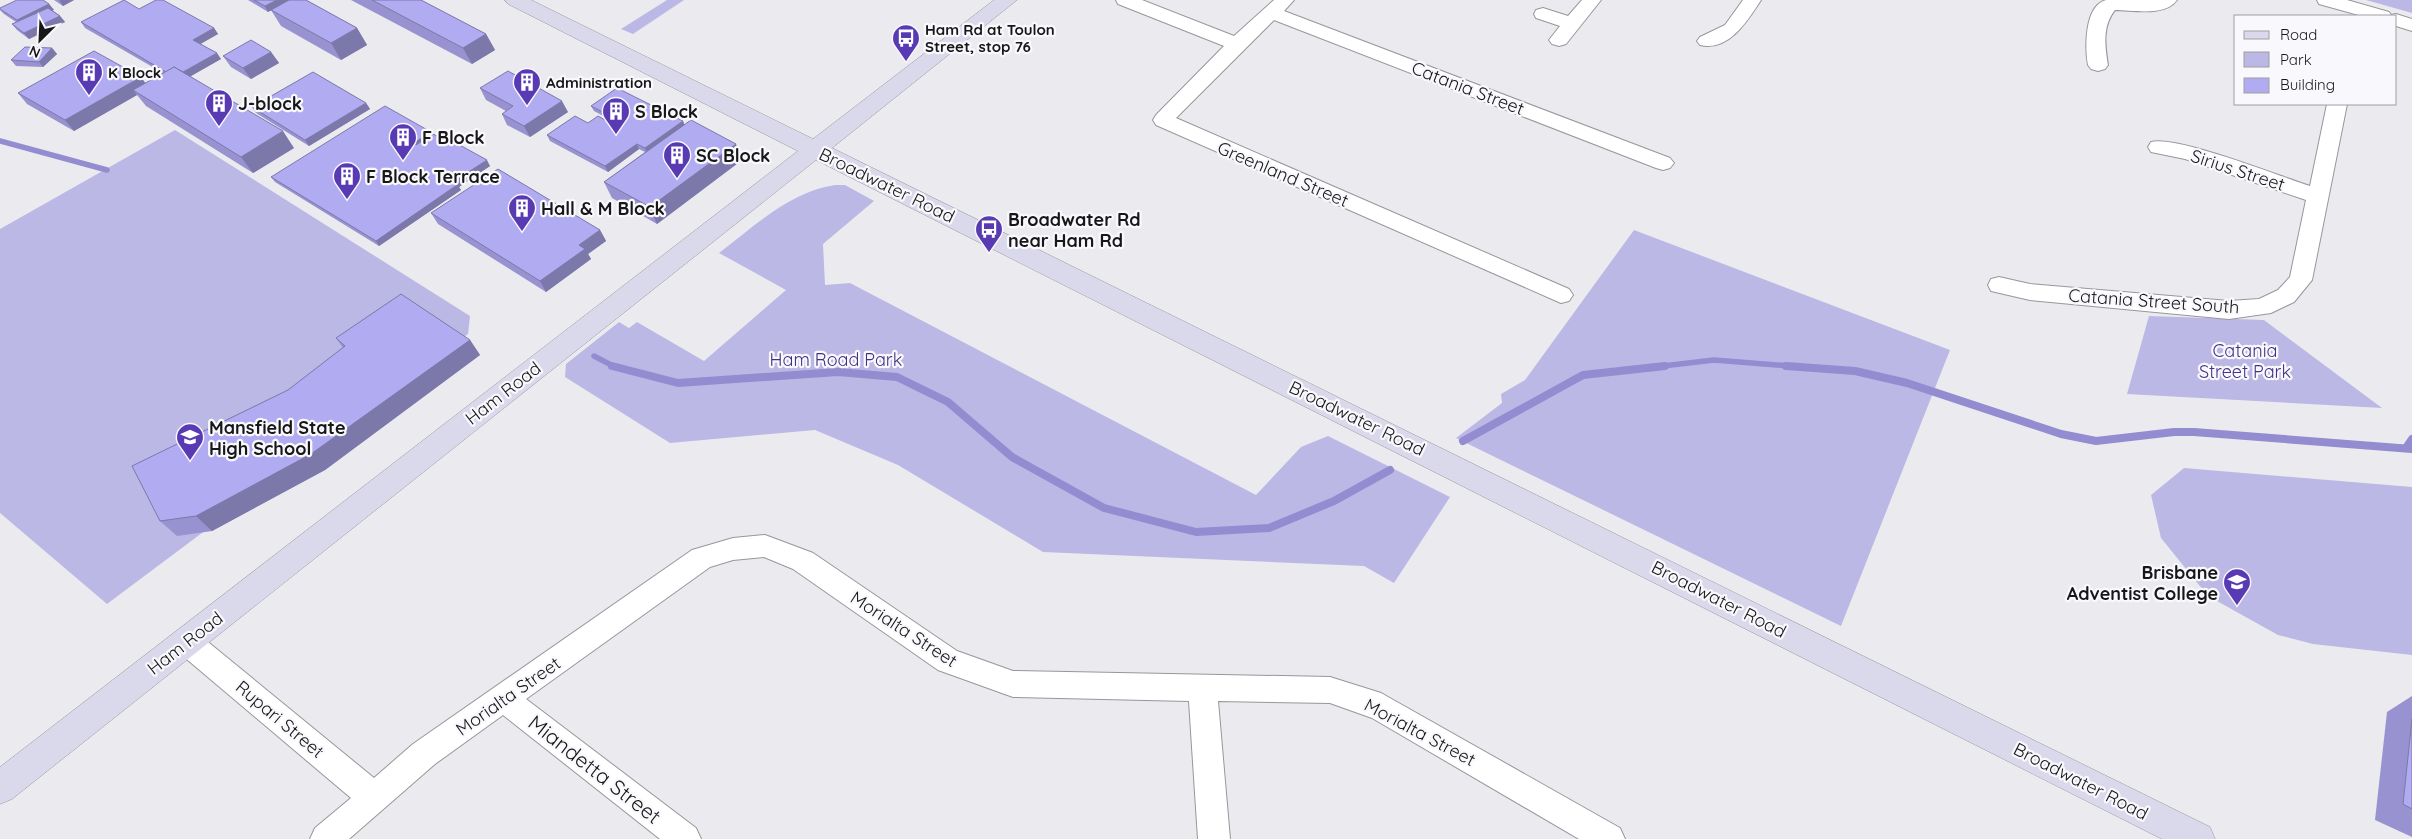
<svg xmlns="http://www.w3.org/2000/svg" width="2412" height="839" font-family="Quicksand,sans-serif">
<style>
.green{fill:#bbb8e6}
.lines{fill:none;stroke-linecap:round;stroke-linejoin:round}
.stream-far1{stroke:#938cd0;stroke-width:5.5}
.stream{stroke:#938cd0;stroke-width:8}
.street-casing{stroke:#97979b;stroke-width:2}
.secondary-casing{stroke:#97979b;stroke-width:1}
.street{fill:#fff;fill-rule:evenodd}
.secondary{fill:#dad8eb;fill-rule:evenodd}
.wall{fill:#9893d0}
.shaded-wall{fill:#7c78a9}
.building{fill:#b1abf2;stroke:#7c78a9}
.labels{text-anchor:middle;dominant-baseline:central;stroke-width:4.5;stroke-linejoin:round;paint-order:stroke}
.far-poi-label{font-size:15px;font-weight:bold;fill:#171718;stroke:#f9f8fc;text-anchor:start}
.street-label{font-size:18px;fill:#171718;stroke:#f9f8fc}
.poi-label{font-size:18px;font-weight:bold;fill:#171718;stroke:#f9f8fc;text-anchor:start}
.park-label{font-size:18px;fill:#423283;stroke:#f9f8fc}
.near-street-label{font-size:21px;fill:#171718;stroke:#f9f8fc}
</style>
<rect width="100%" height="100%" fill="#ebebef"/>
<g class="green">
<polygon points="667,0 684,0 633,34 621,29"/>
<polygon points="2366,0 2412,0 2412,13"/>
<polygon points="175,130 470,316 468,334 107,604 0,513 0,229"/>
<path d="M835,185H845L874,201L823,244L825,285L850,283L1256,495L1301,447L1328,436L1450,497L1394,583L1364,566L1043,552L898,465L815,430L670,443L565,377L566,364L619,322L629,328L637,322L704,361L786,290L719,253C755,226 789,192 835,185Z"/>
<polygon points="1634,230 1950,350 1841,626 1456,438 1502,403 1501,394 1525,380"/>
<polygon points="2149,316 2264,320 2382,408 2127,394"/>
<polygon points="2184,468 2412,487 2412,655 2313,644 2278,635 2208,596 2161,538 2151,495"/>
</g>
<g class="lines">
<g class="stream-far1">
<polyline points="0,141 107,170"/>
<polyline points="594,356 615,367"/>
<polyline points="1654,367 1714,360 1802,367"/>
</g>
<g class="stream">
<polyline points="612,366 678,383 838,372 897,377 948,402 1012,457 1104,508 1196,532 1269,528 1334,501 1390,470"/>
<polyline points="1786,366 1855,371 1907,383 2061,434 2096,441 2174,432 2194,432 2412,449"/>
<polyline points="1463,441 1583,375 1665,366"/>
<polyline points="2406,448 2412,439"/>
</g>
<g class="street-casing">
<g id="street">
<polygon points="1116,0 1142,0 1234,36 1274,0 1294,0 1284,11 1670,158 1674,163 1670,168 1663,170 1656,168 1274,20 1176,118 1569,289 1573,295 1569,301 1561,303 1156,125 1153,120 1156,115 1224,46 1118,4"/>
<polygon points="1582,0 1601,0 1566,44 1559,46 1552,44 1549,40 1560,26 1536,18 1534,14 1536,10 1543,8 1568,16"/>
<path d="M1743,0H1761C1748,20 1729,52 1700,45L1697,41L1700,37L1725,25Z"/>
<path d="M2106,0H2177C2165,17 2133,10 2115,10C2102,26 2105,46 2108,65L2105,69L2098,71L2091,69L2088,65C2085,48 2084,6 2106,0Z"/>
<polygon points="2317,0 2347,0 2389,12 2391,15 2396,14 2412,19 2412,31 2396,26 2396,16 2362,16 2319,4"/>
<path d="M2327,104H2347L2312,280L2294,302L2271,313L2229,319L2030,300L1991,291L1988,285L1991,279L1999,277L2030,284L2229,301L2259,299L2278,290L2290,277L2306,200L2185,159L2151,152L2148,147L2151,142C2176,135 2279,176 2310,186Z"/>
<polygon points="765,535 813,553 957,651 1013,671 1330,677 1381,693 1620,828 1625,839 1579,839 1372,718 1330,703 1218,701 1230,839 1198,839 1189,701 1013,697 938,670 793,569 764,557 733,560 710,567 526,699 696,828 701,839 660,839 503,715 435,764 349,839 310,839 315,828 351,798 177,651 173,642 177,633 187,629 197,633 374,778 413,744 692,550 733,538"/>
</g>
</g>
<g class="secondary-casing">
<polygon id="secondary" points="505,0 531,0 813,139 994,0 1017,0 832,148 2210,827 2215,839 2162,839 816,160 12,799 0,804 0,767 798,151 508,4"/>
</g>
<use href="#street" class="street"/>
<use href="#secondary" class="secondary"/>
</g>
<g class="wall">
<polygon points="54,0 74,0 63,6"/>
<polygon points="248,0 306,0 357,28 367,45 341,60 281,26 271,10 268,12"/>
<polygon points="351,0 421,0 486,34 495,50 472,64"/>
<polygon points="49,4 54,10 52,10 60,16 65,22 29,39 17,30 12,24 16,22 4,14 0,10"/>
<polygon points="139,9 214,28 218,34 200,44 221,59 190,76 294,148 253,173 146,106 137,95 74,131 27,104 18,93 146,83 163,73 85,28 81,22"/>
<polygon points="52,48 57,54 43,67 16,66 11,60"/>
<polygon points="271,52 279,63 251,79 231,67 223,56"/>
<polygon points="480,88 568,112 530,137 507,125 502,114 506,111 486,100"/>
<polygon points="366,103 370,109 309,146 256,113 252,107"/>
<polygon points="591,106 683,121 684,125 742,160 657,224 612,198 604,182 645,152 639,149 608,172 550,141 547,135 588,123 607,121 609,119 594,111"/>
<polygon points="433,134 490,166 459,187 461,190 379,246 275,182 271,177"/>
<polygon points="431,213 600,230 606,241 588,254 591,259 546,292 438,224"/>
<polygon points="336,338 470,340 480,355 325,470 212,531 177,536 160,521 288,390 343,348"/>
<polygon points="2412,696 2412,837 2375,820 2387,712"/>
</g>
<g class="shaded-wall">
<polygon points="59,0 74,0 63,6"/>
<polygon points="277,0 291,0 268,12 265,6"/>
<polygon points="49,4 54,10 21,25 17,20"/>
<polygon points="60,16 65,22 29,39 24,33"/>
<polygon points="214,28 218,34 197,46 193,40"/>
<polygon points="357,28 367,45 341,60 331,43"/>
<polygon points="486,34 495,50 472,64 463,48"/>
<polygon points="52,48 57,54 43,67 39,62"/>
<polygon points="271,52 279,63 251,79 243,68"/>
<polygon points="217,53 221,59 179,83 175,77"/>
<polygon points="141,77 149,88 133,90 137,95 74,131 65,120"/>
<polygon points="562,101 568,112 530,137 524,126"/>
<polygon points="366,103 370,109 309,146 305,140"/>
<polygon points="683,121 685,126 647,154 645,148"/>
<polygon points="283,131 294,148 253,173 241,157"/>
<polygon points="431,132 434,137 417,149 414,143"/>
<polygon points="637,144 639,149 608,172 605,166"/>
<polygon points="736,144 742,160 657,224 650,207"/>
<polygon points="487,160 490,166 459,187 461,190 379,246 376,241 453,182"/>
<polygon points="600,230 606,241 588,254 591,259 546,292 540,281 579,245"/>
<polygon points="470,340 480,355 325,470 212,531 196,516"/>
</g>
<g class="building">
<polygon points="17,0 43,0 49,4 17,20 0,9 0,8"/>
<polygon points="124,0 139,9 156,0 163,0 214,28 193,40 217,53 183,72 174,67 166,72 81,22"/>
<polygon points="254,0 277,0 265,6"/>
<polygon points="289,0 306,0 357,28 331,43 271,10"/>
<polygon points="372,0 421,0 486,34 463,48"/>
<polygon points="48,8 60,16 24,33 12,24"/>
<polygon points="251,40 271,52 243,68 223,56"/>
<polygon points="25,47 52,48 39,62 11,60"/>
<polygon points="94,51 141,77 65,120 18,93"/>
<polygon points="174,67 283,131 241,157 133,90"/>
<polygon points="508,71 562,101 524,126 502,114 513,106 480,88"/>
<polygon points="313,72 366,103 305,140 252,107"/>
<polygon points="617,88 683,121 645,148 637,144 605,166 547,135 575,116 588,123 598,116 607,121 613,117 591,106"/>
<polygon points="385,106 431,132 414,143 416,145 433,134 453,145 456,143 487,160 453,182 457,185 376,241 271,177"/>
<polygon points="691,120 736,144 650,207 604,182"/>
<polygon points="498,169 600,230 579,245 585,249 540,281 431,213"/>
<polygon points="401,294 470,340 311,454 196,516 160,521 132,466 288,390 345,346 336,338"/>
<polygon points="2412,719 2412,809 2403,804"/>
</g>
<defs>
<g id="bus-pin" transform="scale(1.4375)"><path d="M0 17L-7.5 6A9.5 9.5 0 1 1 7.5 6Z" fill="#583bb3" stroke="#f9f8fc"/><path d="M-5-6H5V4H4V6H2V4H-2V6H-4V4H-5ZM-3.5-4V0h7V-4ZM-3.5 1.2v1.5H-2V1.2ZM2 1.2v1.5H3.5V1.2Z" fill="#fff"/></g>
<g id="building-pin" transform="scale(1.4375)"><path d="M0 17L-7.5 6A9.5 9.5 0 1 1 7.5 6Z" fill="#583bb3" stroke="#f9f8fc"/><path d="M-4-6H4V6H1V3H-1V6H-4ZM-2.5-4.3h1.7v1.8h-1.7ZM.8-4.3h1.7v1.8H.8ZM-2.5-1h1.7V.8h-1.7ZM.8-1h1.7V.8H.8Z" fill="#fff"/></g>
<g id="school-pin" transform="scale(1.4375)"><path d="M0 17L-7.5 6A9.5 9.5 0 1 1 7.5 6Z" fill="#583bb3" stroke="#f9f8fc"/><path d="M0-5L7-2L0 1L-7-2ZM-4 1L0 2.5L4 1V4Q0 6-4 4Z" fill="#fff"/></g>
</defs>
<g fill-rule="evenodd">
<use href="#bus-pin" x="906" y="38"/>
<use href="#building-pin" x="89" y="72"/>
<use href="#building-pin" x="527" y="82"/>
<use href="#building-pin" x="219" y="103"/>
<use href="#building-pin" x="616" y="111"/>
<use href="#building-pin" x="403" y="137"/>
<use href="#building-pin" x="677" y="155"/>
<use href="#building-pin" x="347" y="176"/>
<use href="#building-pin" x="522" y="208"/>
<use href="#bus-pin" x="989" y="229"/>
<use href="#school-pin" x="190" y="437"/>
<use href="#school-pin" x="2237" y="582"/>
</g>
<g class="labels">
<g class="far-poi-label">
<text x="925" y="29">Ham Rd at Toulon<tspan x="925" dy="17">Street, stop 76</tspan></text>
<text x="108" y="72">K Block</text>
<text x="546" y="82">Administration</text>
</g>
<g class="street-label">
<text transform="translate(1468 88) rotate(21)">Catania Street</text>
<text transform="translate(2238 170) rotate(18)">Sirius Street</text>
<text transform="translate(1283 174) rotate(23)">Greenland Street</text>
<text transform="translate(887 185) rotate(26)">Broadwater Road</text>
<text transform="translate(2154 301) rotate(4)">Catania Street South</text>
<text transform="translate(503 393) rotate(-38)">Ham Road</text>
<text transform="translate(1357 418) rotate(26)">Broadwater Road</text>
<text transform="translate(1719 599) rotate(27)">Broadwater Road</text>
<text transform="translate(904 629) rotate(33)">Morialta Street</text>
<text transform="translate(185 643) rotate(-38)">Ham Road</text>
<text transform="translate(508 696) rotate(-35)">Morialta Street</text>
<text transform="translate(280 719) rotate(40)">Rupari Street</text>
<text transform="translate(1420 732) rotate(28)">Morialta Street</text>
<text transform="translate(2081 781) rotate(27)">Broadwater Road</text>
</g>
<g class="poi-label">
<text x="238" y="103">J-block</text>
<text x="635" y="111">S Block</text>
<text x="422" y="137">F Block</text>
<text x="696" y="155">SC Block</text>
<text x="366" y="176">F Block Terrace</text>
<text x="541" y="208">Hall &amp; M Block</text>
<text x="1008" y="219">Broadwater Rd<tspan x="1008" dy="21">near Ham Rd</tspan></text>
<text x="209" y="427">Mansfield State<tspan x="209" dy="21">High School</tspan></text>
<text x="2218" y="572" text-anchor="end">Brisbane<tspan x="2218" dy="21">Adventist College</tspan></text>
</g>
<g class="park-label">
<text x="2245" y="350">Catania<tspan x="2245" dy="21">Street Park</tspan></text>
<text x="836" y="359">Ham Road Park</text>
</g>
<g class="near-street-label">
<text transform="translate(595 769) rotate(38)">Miandetta Street</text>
</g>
</g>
<rect x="2234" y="15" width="162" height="90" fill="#f9f8fc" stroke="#9f9ea1"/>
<rect x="2244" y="31" width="25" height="8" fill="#dad8eb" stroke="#9f9ea1"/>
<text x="2280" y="40" font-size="15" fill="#171718">Road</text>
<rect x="2244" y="52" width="25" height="15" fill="#bbb8e6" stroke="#9f9ea1"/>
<text x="2280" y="65" font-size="15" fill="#171718">Park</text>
<rect x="2244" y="78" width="25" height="15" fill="#b1abf2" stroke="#9f9ea1"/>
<text x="2280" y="90" font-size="15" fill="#171718">Building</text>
<g transform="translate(40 40) rotate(204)" stroke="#f9f8fc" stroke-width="4" paint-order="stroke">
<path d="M0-4L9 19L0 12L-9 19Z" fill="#171718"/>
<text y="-8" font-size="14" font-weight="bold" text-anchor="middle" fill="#171718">N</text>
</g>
</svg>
